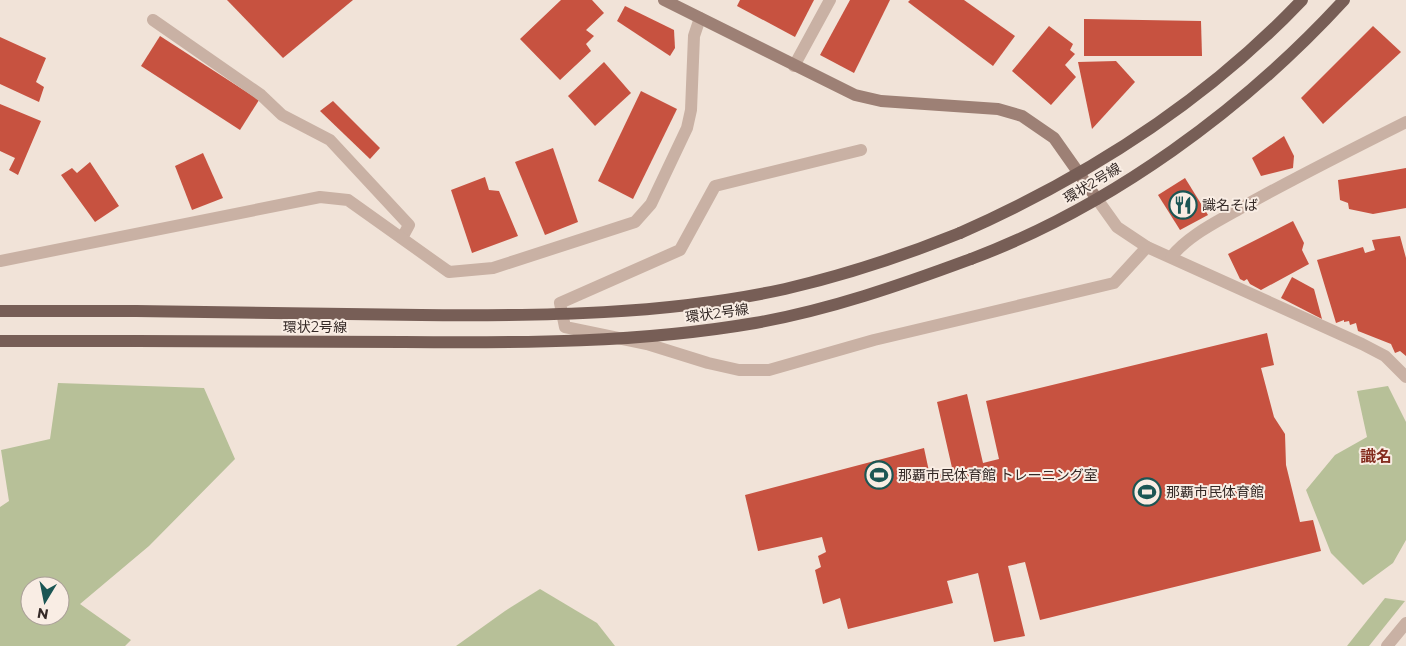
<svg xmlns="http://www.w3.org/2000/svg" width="1406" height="646" font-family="Montserrat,'Noto Sans JP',sans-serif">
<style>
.green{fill:#b7c098;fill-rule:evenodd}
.building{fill:#c75240}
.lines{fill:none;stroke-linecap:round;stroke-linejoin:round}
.lane{stroke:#c9b1a4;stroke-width:12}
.street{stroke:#c9b1a4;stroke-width:12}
.secondary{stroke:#9d8075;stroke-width:12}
.primary{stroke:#775e56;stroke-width:12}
.primary-bridge{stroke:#775e56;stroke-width:12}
.labels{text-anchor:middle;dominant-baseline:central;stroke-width:4;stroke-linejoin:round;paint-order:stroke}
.street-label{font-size:14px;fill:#342926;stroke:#f9ede4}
.poi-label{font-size:14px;fill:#342926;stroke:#f9ede4;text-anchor:start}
.quarter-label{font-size:16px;font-weight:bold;fill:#842c1e;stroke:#f9ede4}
</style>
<rect width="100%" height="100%" fill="#f1e3d8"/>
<g class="green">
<path d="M58,383L204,388L235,459L149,546L80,604L131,640L125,646H0V507L9,501L1,450L50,439ZM30,586H60V616H30Z"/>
<polygon points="1388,386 1406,422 1406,540 1393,563 1363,585 1331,553 1306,490 1335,455 1367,437 1357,391"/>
<polygon points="540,589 597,623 615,646 456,646 505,611"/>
<polygon points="1385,598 1405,601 1369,646 1347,646"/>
</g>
<g class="building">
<polygon points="227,0 353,0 283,58"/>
<polygon points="561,0 592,0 604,13 586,30 594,36 586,44 591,51 560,80 520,39"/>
<polygon points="740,0 814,0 795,37 737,6"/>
<polygon points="850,0 890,0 854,73 820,55"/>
<polygon points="910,0 964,0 1015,36 993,66 908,2"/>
<polygon points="625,6 674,30 675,48 670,56 617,21"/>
<polygon points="1084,19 1201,21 1202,56 1084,56"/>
<polygon points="1049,26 1073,44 1070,50 1075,54 1065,65 1076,77 1051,105 1012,71"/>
<polygon points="1373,26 1401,52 1323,124 1301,98"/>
<polygon points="160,36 259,100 240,130 141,66"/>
<polygon points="0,37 46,58 36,82 44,87 39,102 0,84"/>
<polygon points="1116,61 1135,82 1092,129 1078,62"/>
<polygon points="604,62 631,93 595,126 568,96"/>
<polygon points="641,91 677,109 633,199 598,181"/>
<polygon points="333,101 380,148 370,159 320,111"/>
<polygon points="0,104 41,121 18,175 9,170 15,158 0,151"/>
<polygon points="1284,136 1294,156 1293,168 1261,176 1252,158"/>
<polygon points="553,148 578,222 545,235 515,162"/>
<polygon points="203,153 223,198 192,210 175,166"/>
<polygon points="90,162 119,206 95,222 61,175 72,168 77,173"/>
<polygon points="1406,168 1406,208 1373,214 1349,209 1348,203 1340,200 1338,180"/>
<polygon points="485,177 489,190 499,191 518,236 472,253 451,190"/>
<polygon points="1185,178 1208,215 1180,230 1158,195"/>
<polygon points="1293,221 1304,243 1302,250 1309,264 1261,290 1250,284 1247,279 1244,281 1240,279 1228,254"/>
<polygon points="1400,236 1406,258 1406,356 1400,351 1395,353 1391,344 1358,331 1356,323 1350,325 1349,321 1344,322 1344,320 1336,323 1317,260 1363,247 1365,253 1375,250 1372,240"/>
<polygon points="1292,277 1314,289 1322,319 1281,298"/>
<polygon points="1267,333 1274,365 1261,368 1274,417 1285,434 1286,465 1300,522 1313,520 1321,551 1040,620 1025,562 1008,566 1025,636 994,642 978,573 947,581 953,603 848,629 840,598 823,604 815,570 821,567 818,556 826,552 822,537 758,551 745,495 924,448 930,476 953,472 937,402 967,394 983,463 999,459 986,401"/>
</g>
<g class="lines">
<polyline class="lane" points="153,20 261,95 282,115 330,140 409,225 402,238"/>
<g class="street">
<polyline points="794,66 830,0"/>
<polyline points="861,150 715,186 680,250 560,303 565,327 647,344 708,363 739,370 769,370 874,340 1114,283 1147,247"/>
<polyline points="1097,199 1117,227 1147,247 1362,344 1385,356 1406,377"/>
<path d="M1171,257C1189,235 1215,223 1239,209C1294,178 1350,150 1406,122"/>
<polyline points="0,261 320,197 348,200 449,272 493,268 635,222 651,204 687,128 691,110 694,36 700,18"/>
<polyline points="1387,646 1406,623"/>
</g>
<polyline class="secondary" points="664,0 855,95 881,101 998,109 1022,116 1054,138 1097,199"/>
<g class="primary">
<path d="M960,233C1087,177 1206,101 1302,0"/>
<path d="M971,259C1110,207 1244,109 1344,0"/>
<polyline points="0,311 136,311"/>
<polyline points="0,341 136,341"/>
</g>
<g class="primary-bridge">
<path d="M136,311C231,313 326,314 421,315C542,316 666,315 785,289C845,275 903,256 960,233"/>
<path d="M136,341C225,341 314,342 404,342C522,343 639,343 755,323C829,310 901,285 971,259"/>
</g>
</g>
<defs>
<g id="restaurant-ring" transform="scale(1.4375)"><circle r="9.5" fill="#f9ede4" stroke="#1b5654" stroke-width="1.5"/><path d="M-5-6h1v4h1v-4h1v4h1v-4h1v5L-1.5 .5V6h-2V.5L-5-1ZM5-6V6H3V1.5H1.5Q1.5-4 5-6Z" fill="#1b5654"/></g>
<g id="stadium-ring" transform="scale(1.4375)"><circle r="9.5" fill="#f9ede4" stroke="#1b5654" stroke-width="1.5"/><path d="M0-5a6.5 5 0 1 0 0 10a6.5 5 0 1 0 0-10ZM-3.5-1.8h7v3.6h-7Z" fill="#1b5654"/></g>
</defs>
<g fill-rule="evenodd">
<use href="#restaurant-ring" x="1183" y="205"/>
<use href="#stadium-ring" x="879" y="475"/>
<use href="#stadium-ring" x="1147" y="492"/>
</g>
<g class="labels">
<g class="street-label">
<text transform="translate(1092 183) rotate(-31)">環状2号線</text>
<text transform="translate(717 313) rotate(-8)">環状2号線</text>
<text x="315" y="327">環状2号線</text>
</g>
<g class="poi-label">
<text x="1202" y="205">識名そば</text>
<text x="898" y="475">那覇市民体育館 トレーニング室</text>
<text x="1166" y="492">那覇市民体育館</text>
</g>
<g class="quarter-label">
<text x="1376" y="456">識名</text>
</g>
</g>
<g transform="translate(45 601) rotate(190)"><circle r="24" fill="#f9ede4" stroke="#aa9f98"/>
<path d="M0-4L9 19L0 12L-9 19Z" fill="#1b5654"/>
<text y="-8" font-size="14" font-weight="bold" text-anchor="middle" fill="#342926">N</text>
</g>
</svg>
